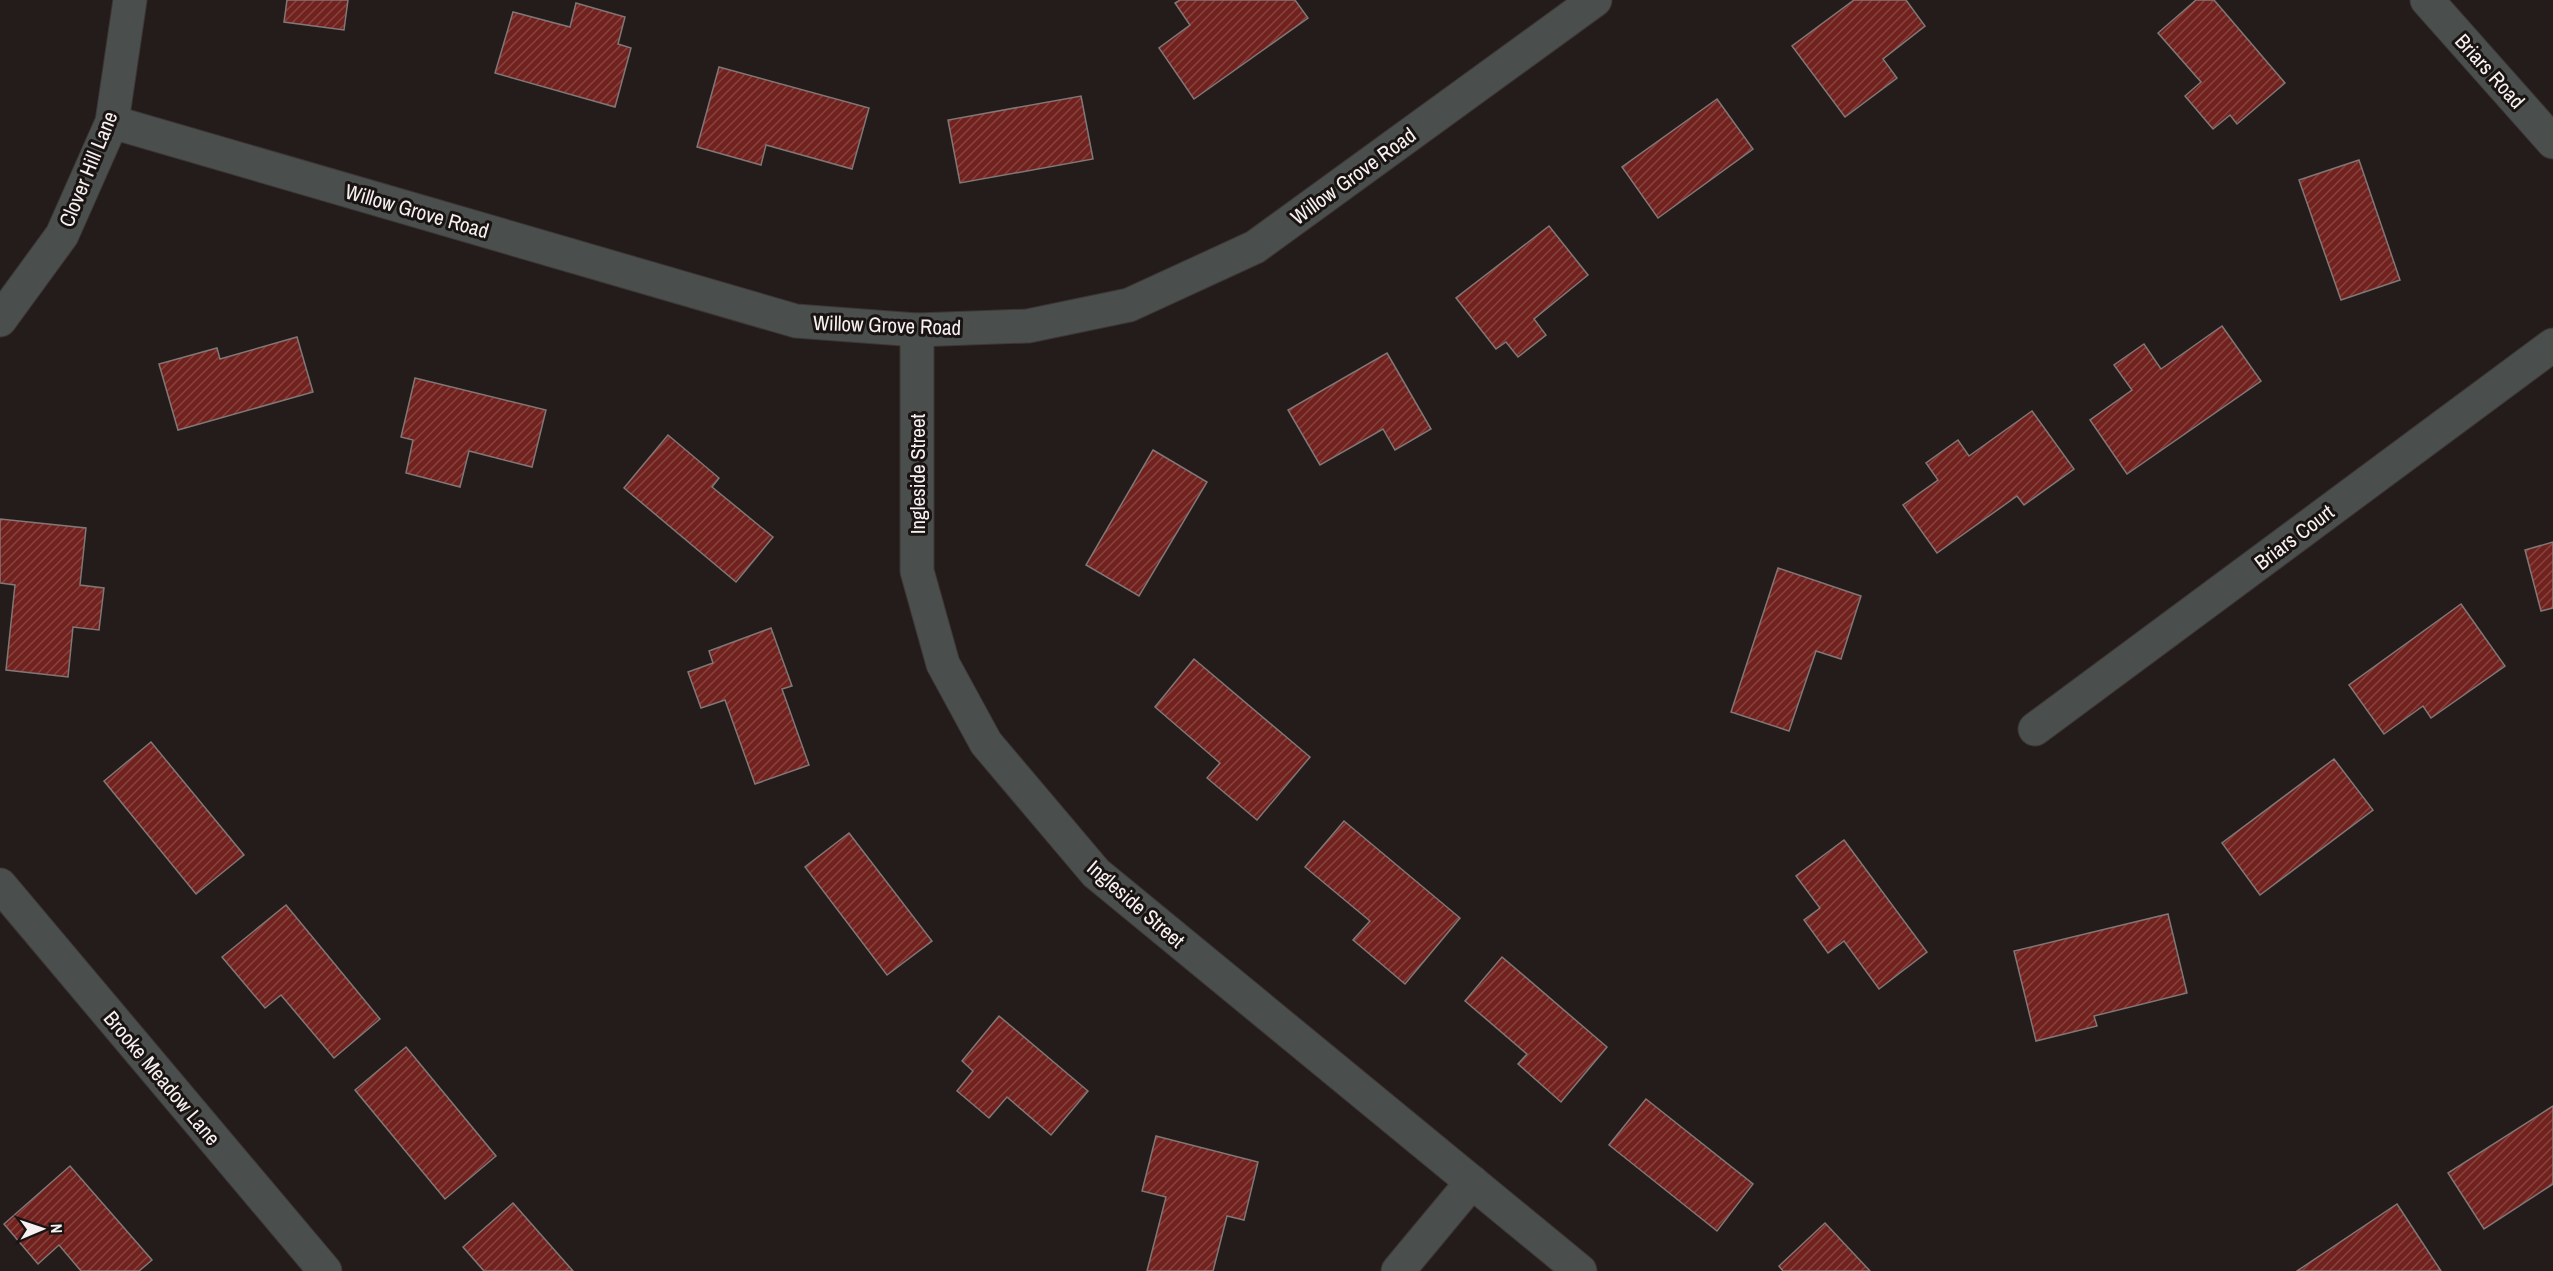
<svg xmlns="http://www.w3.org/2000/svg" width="2553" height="1271" font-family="'Archivo Narrow',sans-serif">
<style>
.building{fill:url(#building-hatch);stroke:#807776;stroke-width:1.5}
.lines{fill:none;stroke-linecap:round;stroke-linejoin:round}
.street-casing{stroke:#3c3635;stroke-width:35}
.street{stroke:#4a4e4d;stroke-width:33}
.labels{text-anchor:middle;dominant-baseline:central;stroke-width:6;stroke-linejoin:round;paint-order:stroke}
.street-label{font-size:21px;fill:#f6f1f0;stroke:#191312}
</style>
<defs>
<pattern id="building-hatch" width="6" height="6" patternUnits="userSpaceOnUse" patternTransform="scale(1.5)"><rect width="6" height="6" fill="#71221f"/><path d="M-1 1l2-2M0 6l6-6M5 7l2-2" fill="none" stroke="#864340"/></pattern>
</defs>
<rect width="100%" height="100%" fill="#231c1b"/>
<g class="building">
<polygon points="287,0 348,0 344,30 284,22"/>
<polygon points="1180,0 1295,0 1308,18 1194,99 1159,48 1190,25 1175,3"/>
<polygon points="1854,0 1906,0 1925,26 1883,59 1897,78 1845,117 1792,46"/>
<polygon points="2196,0 2214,0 2285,83 2237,124 2230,115 2213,129 2185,96 2201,82 2158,33"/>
<polygon points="576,3 625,17 618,44 631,48 615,107 495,73 513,12 570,27"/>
<polygon points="719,67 869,108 852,169 766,145 761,165 697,147"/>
<polygon points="1081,96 1093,159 960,183 948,120"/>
<polygon points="1717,99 1753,149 1658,218 1622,167"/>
<polygon points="2359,160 2400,280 2341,300 2299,180"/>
<polygon points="1549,226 1588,275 1534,319 1546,335 1518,357 1506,342 1496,349 1456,298"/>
<polygon points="2222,326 2261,381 2127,474 2090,420 2132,390 2114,365 2144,344 2161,369"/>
<polygon points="297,337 313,392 178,430 159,364 217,348 220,359"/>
<polygon points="1387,353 1431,429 1395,450 1383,429 1320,465 1288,410"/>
<polygon points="415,378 546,410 532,467 469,451 460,487 406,473 413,440 401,437"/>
<polygon points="2032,411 2074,469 2024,505 2017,496 1937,553 1903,505 1938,480 1926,463 1958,440 1969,456"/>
<polygon points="668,435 719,478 712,487 773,537 736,582 624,488"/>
<polygon points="1153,450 1207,482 1139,596 1086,565"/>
<polygon points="0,519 86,528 80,585 104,588 99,630 73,627 68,677 6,670 15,585 0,583"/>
<polygon points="2553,542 2553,608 2541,611 2525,550"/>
<polygon points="1778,568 1861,596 1841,659 1816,651 1789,731 1731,712"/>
<polygon points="2461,604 2505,666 2431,718 2423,706 2384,734 2349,685"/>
<polygon points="771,628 792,686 782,689 809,765 755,784 725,700 701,708 688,672 713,663 709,651"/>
<polygon points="1194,659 1310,757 1257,820 1207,778 1220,763 1155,707"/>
<polygon points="151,742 244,855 196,894 104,781"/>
<polygon points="2334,759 2373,810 2260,895 2222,843"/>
<polygon points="1344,821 1460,918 1405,984 1353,940 1370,921 1305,867"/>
<polygon points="849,833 932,941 887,975 805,867"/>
<polygon points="1844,840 1927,952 1879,989 1844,941 1828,953 1804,920 1820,908 1796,876"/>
<polygon points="286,905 380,1019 334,1058 281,995 265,1008 222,957"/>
<polygon points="2168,914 2187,993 2094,1016 2097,1026 2036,1041 2014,951"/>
<polygon points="1502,957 1607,1047 1561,1102 1518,1064 1527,1054 1465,1001"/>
<polygon points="999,1016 1088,1091 1051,1135 1007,1097 989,1118 957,1091 973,1071 962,1061"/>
<polygon points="406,1047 496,1156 445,1199 355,1090"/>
<polygon points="1646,1099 1753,1184 1717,1231 1609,1145"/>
<polygon points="2553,1106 2553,1184 2484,1229 2448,1173"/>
<polygon points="1156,1136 1258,1162 1244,1220 1227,1216 1213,1271 1147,1271 1166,1197 1142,1191"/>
<polygon points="70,1166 152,1260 139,1271 81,1271 59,1245 38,1264 4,1224"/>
<polygon points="513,1203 573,1271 484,1271 463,1247"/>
<polygon points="2397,1204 2441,1271 2297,1271"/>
<polygon points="1825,1223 1870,1271 1783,1271 1779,1266"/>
</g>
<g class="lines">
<g class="street-casing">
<g id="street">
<polyline points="2427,0 2553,142"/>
<polyline points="112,122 796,321 917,330 1028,326 1129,305 1255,247 1595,0"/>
<polyline points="0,320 62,235 112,122 130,0"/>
<polyline points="917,330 917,571 943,664 986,743 1096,873 1580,1271"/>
<polyline points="2035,729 2553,345"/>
<polyline points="0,885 325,1271"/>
<polyline points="1398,1271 1472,1182"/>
</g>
</g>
<use href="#street" class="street"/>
</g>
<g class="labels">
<g class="street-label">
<text transform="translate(2490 71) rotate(48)">Briars Road</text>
<text transform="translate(88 169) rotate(-68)">Clover Hill Lane</text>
<text transform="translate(1353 176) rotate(-36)">Willow Grove Road</text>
<text transform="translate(417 211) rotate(16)">Willow Grove Road</text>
<text transform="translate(887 325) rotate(2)">Willow Grove Road</text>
<text transform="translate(917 474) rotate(-90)">Ingleside Street</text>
<text transform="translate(2294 537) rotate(-37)">Briars Court</text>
<text transform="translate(1136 904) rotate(41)">Ingleside Street</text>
<text transform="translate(162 1078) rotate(50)">Brooke Meadow Lane</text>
</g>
</g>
<g transform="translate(42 1229) rotate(88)" stroke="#191312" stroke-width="4.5" paint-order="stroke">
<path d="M0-4.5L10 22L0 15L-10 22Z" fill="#f6f1f0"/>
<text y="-9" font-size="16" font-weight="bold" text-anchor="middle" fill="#f6f1f0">N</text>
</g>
</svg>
